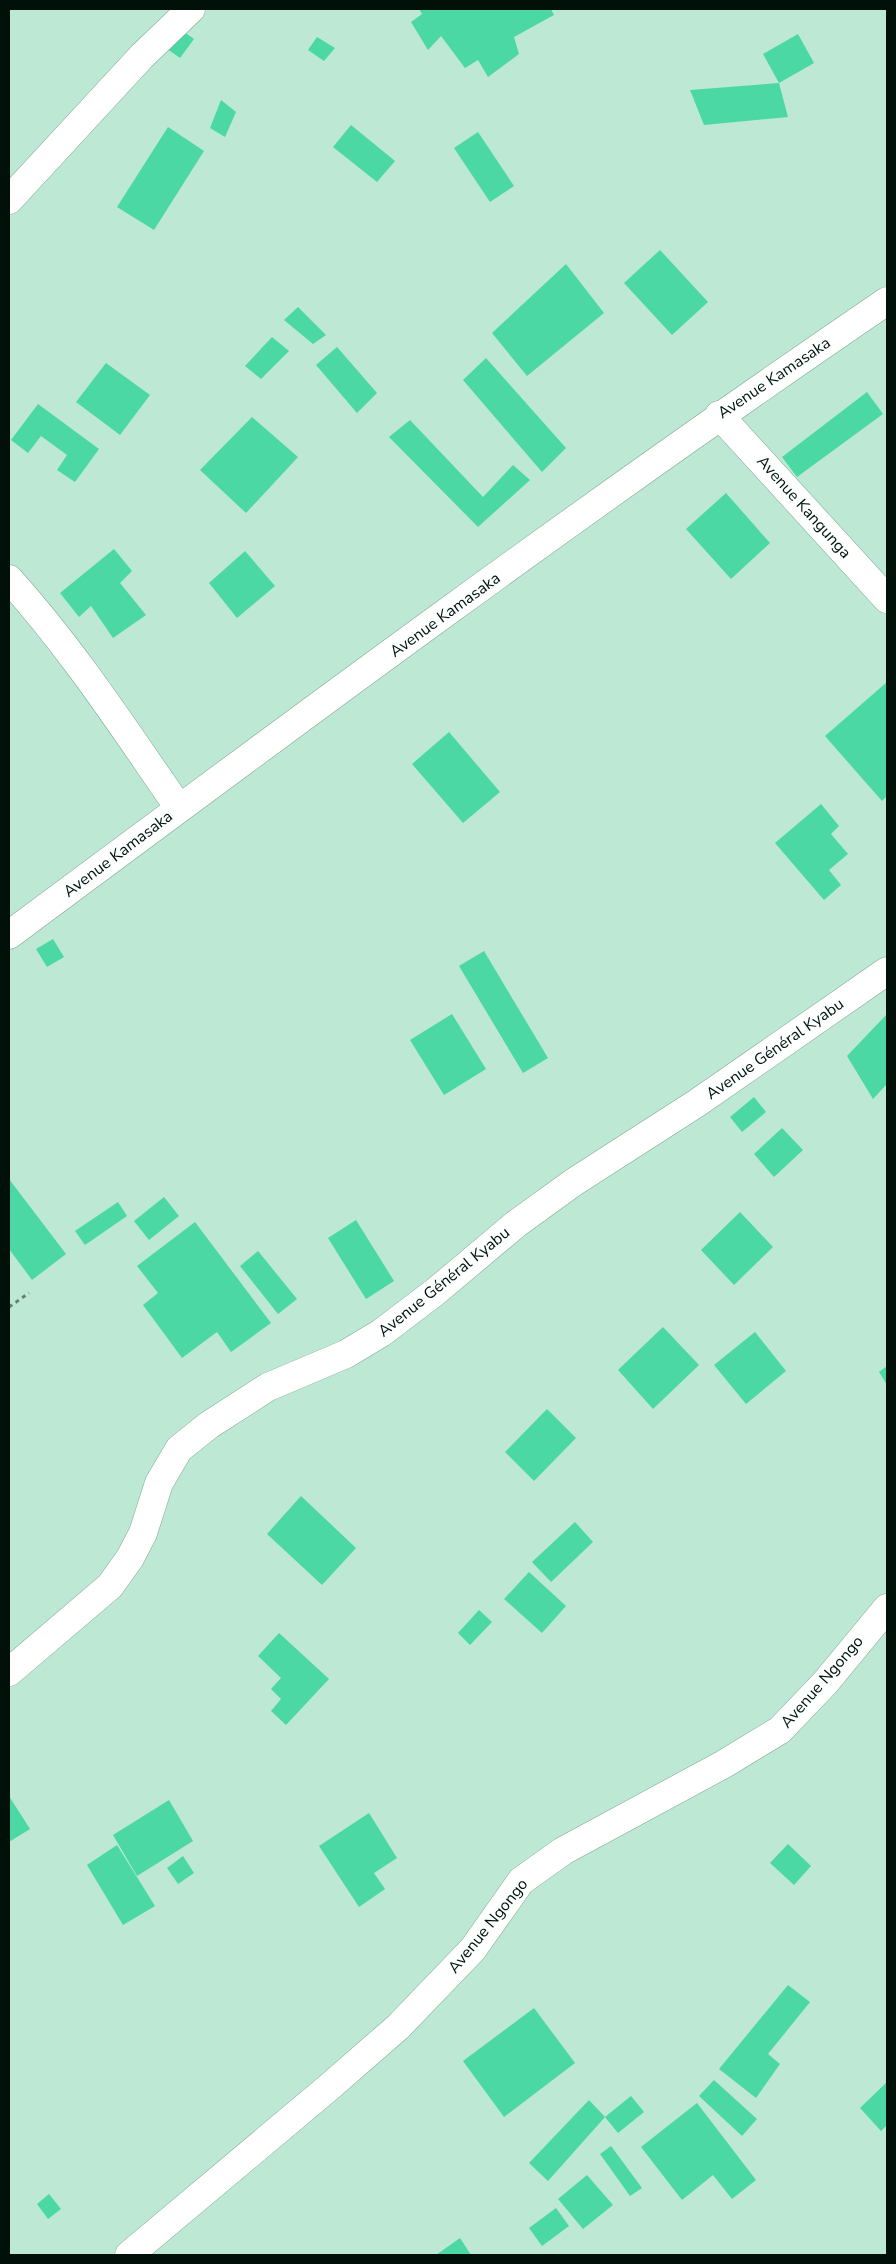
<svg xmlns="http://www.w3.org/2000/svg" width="896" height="2264" font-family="'Nunito Sans',sans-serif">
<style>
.building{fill:#4bd8a5}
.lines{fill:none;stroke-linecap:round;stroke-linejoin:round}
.minor-casing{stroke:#80a996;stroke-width:29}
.tertiary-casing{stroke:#80a996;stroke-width:29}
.path{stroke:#648174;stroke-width:3;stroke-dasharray:4 4;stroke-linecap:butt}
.minor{stroke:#fff;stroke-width:28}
.tertiary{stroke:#fff;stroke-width:28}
.labels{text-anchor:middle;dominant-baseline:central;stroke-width:5;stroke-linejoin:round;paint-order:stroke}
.street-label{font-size:16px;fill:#02100a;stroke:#fbfffd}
</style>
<rect width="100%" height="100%" fill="#bde8d4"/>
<g class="building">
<polygon points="419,9 551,9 554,15 514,37 519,54 488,77 478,60 465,68 441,36 428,50 411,22 422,14"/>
<polygon points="177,27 194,39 180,58 163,46"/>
<polygon points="798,34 814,63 779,83 763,54"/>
<polygon points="317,37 335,48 324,61 308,50"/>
<polygon points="779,83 788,117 704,125 690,90"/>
<polygon points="221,100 236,112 225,137 210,128"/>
<polygon points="351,125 395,161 377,182 333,147"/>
<polygon points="168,127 204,151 154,230 117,207"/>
<polygon points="478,132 514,186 490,202 454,148"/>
<polygon points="660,250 708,302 672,335 624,283"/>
<polygon points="566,264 604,313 527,376 492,333"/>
<polygon points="298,307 326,335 313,344 284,320"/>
<polygon points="272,337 289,351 261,379 245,366"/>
<polygon points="337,347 377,393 357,413 316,365"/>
<polygon points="486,358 566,448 542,472 463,380"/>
<polygon points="106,363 150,395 120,435 76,402"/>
<polygon points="867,392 883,414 797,477 782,457"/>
<polygon points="38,404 99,449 75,482 57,470 67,455 41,436 28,453 11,440"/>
<polygon points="252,417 298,457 246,513 200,470"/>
<polygon points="410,420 483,497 513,465 530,480 478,527 389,437"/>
<polygon points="726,493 770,543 731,579 686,529"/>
<polygon points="114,549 132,571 120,583 146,615 113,638 91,606 79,617 60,593"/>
<polygon points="245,551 275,586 237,618 209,583"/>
<polygon points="887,682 887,796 882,801 825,736"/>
<polygon points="449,732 500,792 463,823 412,764"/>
<polygon points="821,804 839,826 831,834 848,854 829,870 841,885 824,900 775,843"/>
<polygon points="53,939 64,957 47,967 36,949"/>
<polygon points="484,951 548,1058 523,1073 459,966"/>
<polygon points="452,1014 486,1069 444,1095 410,1040"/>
<polygon points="887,1014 887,1084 873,1099 847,1056"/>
<polygon points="754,1097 766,1112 742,1132 730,1117"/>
<polygon points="782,1128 803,1150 774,1177 754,1154"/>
<polygon points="9,1179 66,1254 32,1280 9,1249"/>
<polygon points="164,1197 179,1216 149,1240 134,1221"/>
<polygon points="118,1202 127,1216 85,1245 75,1231"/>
<polygon points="740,1212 773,1247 734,1285 701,1250"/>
<polygon points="356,1220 394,1281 366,1299 328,1238"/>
<polygon points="195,1222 271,1323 231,1352 217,1332 182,1358 143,1305 158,1293 137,1266"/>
<polygon points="258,1251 297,1299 278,1314 240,1266"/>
<polygon points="663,1327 699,1365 653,1409 618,1370"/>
<polygon points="755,1332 786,1371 746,1404 714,1365"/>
<polygon points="887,1366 887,1385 879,1372"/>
<polygon points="547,1409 576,1438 534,1481 505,1452"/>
<polygon points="301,1496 356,1548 322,1585 267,1534"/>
<polygon points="575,1522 593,1542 551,1582 532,1562"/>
<polygon points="529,1572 566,1606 542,1633 504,1599"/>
<polygon points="479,1610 492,1622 470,1645 458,1633"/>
<polygon points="279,1633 329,1679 286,1725 271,1711 281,1699 271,1689 281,1678 258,1656"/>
<polygon points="9,1796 30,1829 9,1842"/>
<polygon points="169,1800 193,1841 137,1876 113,1835"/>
<polygon points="369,1813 397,1858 374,1873 385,1889 359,1907 319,1846"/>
<polygon points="788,1844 811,1866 794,1885 770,1863"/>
<polygon points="117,1845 155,1906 123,1925 87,1865"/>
<polygon points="183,1856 194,1873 178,1884 167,1868"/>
<polygon points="788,1985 810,2002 768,2054 780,2064 756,2098 719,2069"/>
<polygon points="534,2008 575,2063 504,2117 463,2061"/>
<polygon points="714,2080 757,2119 742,2136 699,2096"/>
<polygon points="887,2082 887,2125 881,2131 860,2108"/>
<polygon points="631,2096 644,2112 618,2133 605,2117"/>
<polygon points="589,2100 605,2117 548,2181 529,2163"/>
<polygon points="697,2103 756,2180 732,2199 713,2175 682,2200 641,2147"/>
<polygon points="611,2146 642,2188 630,2196 600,2154"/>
<polygon points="587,2175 613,2205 583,2229 558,2199"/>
<polygon points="49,2194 61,2209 48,2219 37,2204"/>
<polygon points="556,2208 569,2226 542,2246 529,2228"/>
<polygon points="460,2238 471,2255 436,2255"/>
</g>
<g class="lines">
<g class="minor-casing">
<g id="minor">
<polyline points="9,200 142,56 191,9"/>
<polyline points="719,415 887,599"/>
<path d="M9,579C73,650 125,730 179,808"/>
<polyline points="9,1672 110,1586 130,1558 143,1533 159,1483 179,1449 209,1425 268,1387 346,1354 381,1333 435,1292 516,1224 574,1182 697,1103 887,971"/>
<polyline points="129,2255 328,2088 398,2027 473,1949 521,1881 563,1851 724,1764 780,1730 825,1683 887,1608"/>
</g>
</g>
<g class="tertiary-casing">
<path id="tertiary" d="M9,935C298,720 589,504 887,301"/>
</g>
<polyline class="path" points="9,1307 29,1293"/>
<use href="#minor" class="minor"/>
<use href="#tertiary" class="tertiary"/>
</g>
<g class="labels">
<g class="street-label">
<text transform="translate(774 378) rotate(-34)">Avenue Kamasaka</text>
<text transform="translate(804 507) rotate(48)">Avenue Kangunga</text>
<text transform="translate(445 615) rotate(-36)">Avenue Kamasaka</text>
<text transform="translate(118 854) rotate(-37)">Avenue Kamasaka</text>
<text transform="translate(775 1049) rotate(-35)">Avenue Général Kyabu</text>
<text transform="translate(444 1282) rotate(-39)">Avenue Général Kyabu</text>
<text transform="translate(822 1682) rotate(-49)">Avenue Ngongo</text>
<text transform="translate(488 1926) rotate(-51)">Avenue Ngongo</text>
</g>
</g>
<rect width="896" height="2264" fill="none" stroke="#02100a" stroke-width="20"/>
</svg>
